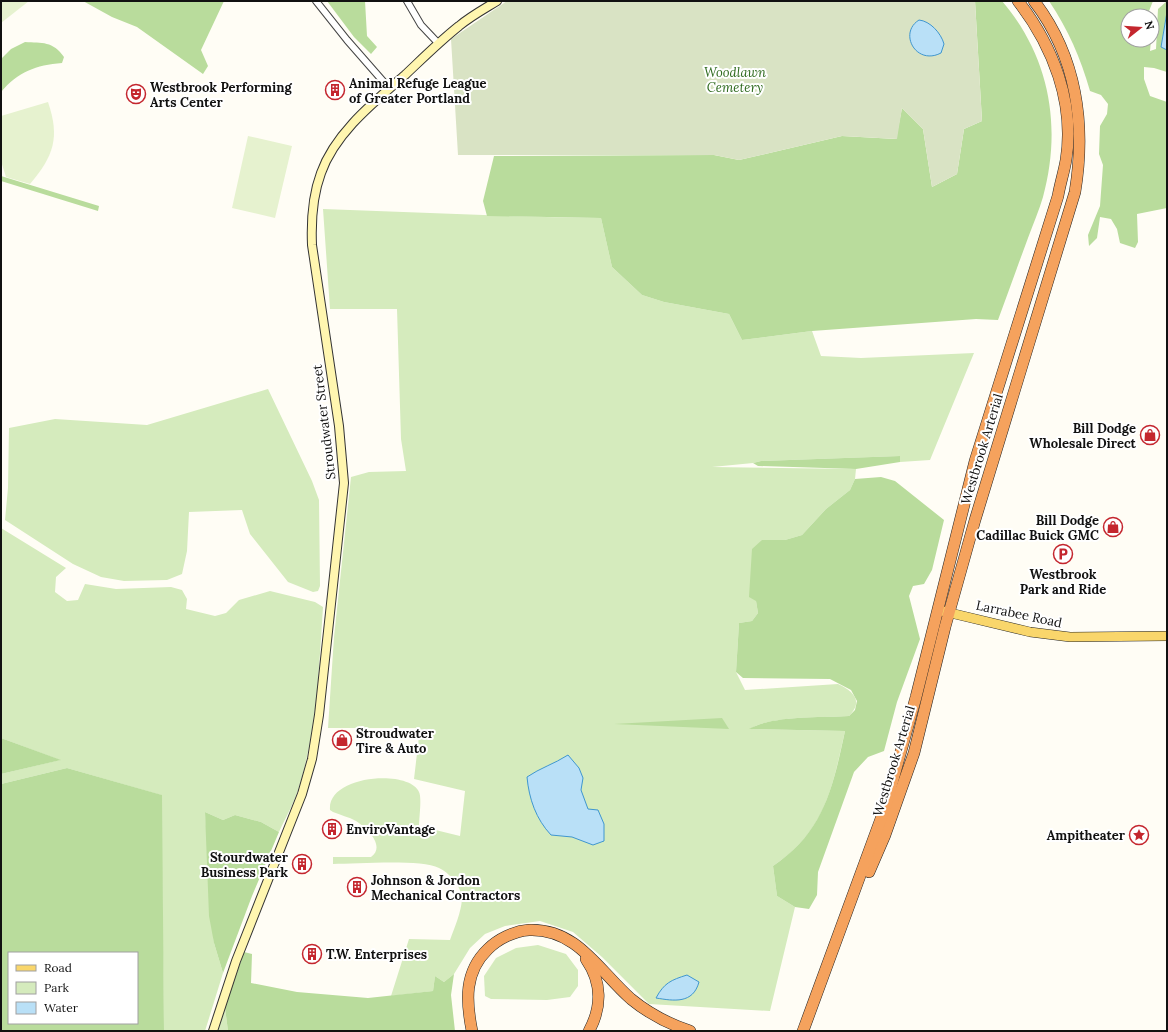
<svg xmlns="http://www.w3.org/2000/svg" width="1168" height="1032" font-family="Lora,serif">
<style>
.green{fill:#d5ebbd}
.forest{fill:#b9dc9c;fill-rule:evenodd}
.cemetery{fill:#d9e3c4}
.pitch{fill:#e6f2cf}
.water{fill:#b9e0f7;stroke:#3f96cf}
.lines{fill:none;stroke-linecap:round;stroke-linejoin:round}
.street-casing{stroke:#444;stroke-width:8}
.secondary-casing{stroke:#333;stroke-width:10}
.primary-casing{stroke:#222;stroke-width:10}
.highway-casing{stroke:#222;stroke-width:12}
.street{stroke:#fff;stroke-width:6}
.secondary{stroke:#fff6b0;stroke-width:8}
.primary{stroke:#f9d66b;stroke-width:9}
.highway{stroke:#f5a25d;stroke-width:11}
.labels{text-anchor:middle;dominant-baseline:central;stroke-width:4;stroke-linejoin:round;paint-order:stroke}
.park-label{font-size:13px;font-style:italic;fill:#2f6b1f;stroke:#fff}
.poi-label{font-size:13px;font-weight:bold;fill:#111;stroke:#fff;text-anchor:start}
.street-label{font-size:13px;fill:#111;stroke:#fff}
</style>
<rect width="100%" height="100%" fill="#fffdf5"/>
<g class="green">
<path d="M323,209C416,212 508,217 601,218L612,267L642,295L664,302L729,314L742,340L812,331L821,356L861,358L974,353L930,460L900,462V456L761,461L753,463L712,467L856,469L855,479L850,490L826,509L802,535L785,540H762L756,601L758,613L752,621L739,623L736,672L745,690L838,684C853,691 864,701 849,716C822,718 772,715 750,729L845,731C832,788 826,830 773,866L777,896L795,907L770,1011L649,1004L602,957L573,932L540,921L505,926L485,934L470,948L454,974L444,982L435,976L433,991L391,996L409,939L450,940C454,929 465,904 461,893C458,883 449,873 439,868C421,859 357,864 333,864V857H371C386,846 367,828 356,821C349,817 340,815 333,812L330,810C327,775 409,769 419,792C422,798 419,818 419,826L460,836L465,791L414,779L420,728H328L334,637L351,477L369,472L406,471L401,439L397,309H330Z"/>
<polygon points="268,389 312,481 319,500 320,586 318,591 313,592 288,582 250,534 242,510 189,512 187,551 182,574 167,580 124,581 101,577 73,564 5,520 8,488 9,428 55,419 147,425"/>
<path d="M1,528L66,568L56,577L55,592L67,601L78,600L85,584L116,589L171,587L182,590L187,599L186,609L215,616L226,613L239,600L270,591L315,602L323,607C319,668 317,732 298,790C293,805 285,819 279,832L261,822L235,815L223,820L205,812L214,943L223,973L205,1031H164L161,795L67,768L1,784V774L60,760L1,738Z"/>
<polygon points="538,945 566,954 578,970 578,986 570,997 547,1000 491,999 485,996 484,976 496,958 516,948"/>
<polygon points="225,1008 228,1031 218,1031"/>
</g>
<g class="forest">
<polygon points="83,1 224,1 201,50 208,66 203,74 137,27 112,17"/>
<polygon points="327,1 365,1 367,36 377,47 371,54 354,37"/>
<path d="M975,1H1002C1050,57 1062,127 1043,197C1039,211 1033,224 1028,238C1018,265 1008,293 998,320L976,319L812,331L742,340L729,314L664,302L642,295L612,267L601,218L487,216L483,201L494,156L714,155L739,160L842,136L896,139L902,108L923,129L932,187L957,174L964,129L982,121Z"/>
<path d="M1049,1H1153L1147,16H1128V40H1151L1150,51L1156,49L1158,9L1167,1V12L1161,47L1167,50V72L1154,68L1144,67V79L1150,96L1167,102V208L1137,214L1138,242L1135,248L1120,243L1117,229L1111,219L1100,217L1097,238L1089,246L1088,235L1100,206L1103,165L1099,154L1100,126L1107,114L1108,104L1101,95L1090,91C1080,57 1069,31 1049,1Z"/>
<path d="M25,42C42,43 53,41 64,57L62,63C36,65 18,72 1,92V59L11,49Z"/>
<polygon points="1,176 99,206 98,211 1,181"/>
<polygon points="900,456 900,462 856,469 758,466 753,463 761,461"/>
<path d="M881,477L895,481L944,520L932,570L924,584L913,586L909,596L920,639L897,702L884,751L868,757L854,772L818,872L817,895L809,909L795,907L777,896L773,866C824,832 833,787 845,731L749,729C773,715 821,718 849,716L855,710L857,701L851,690L830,679L743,678L736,672L739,623L752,621L758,613L756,601L749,597L752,549L762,540H785L802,535L826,509L850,490L855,479Z"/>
<polygon points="722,718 729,729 614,724"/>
<polygon points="1,738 61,760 1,774"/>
<path d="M67,768L162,795L164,1031H1V784ZM9,953H137V1023H9Z"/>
<polygon points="205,812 223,820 235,815 261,822 279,832 252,896 223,973 214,943 209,916"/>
<polygon points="244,952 252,954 251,983 297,992 368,998 433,991 435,976 444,982 454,974 451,995 455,1031 228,1031 225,1008"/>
</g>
<polygon class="cemetery" points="507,1 975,1 982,121 964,129 957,174 932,187 923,129 902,108 897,139 842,136 739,160 714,155 458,155 451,39"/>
<g class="pitch">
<polygon points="1,1 29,1 1,23"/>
<path d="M48,102C60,137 54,156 30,184L6,177L1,161V116Z"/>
<polygon points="248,136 292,146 275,218 232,208"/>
</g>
<g class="water">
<polygon points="1167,12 1167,50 1161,47"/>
<path d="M919,20C930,21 941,33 944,44L941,53C916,66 898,33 919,20Z"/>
<path d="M568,755L579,768L583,778L581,790L588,809L598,810L604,824V841L593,845L572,837L551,835C536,819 529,799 527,777C540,768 554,764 568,755Z"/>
<path d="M687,975L699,982C693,1004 674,1001 656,998C664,983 671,980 687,975Z"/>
</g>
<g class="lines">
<g class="street-casing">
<g id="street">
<polyline points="316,1 347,40 389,88"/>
<polyline points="407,1 421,25 438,43"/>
</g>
</g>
<g class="secondary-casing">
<path id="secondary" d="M213,1031L236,961L302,794L312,759L319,715L344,483L339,426L312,245C311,221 312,197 321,173C335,133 374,102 405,75C423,58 440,41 459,26C471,16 484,9 497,1"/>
</g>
<g class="primary-casing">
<polyline id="primary" points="938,610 1030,632 1070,637 1167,636"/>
</g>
<g class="highway-casing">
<g id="highway">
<path d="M869,872L885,835L914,753L945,627L975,520L1075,192C1086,125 1077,57 1034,1"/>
<path d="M586,959C602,982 602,1007 589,1031"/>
<path d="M472,1031C466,1001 464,972 488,949C498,939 514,931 529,930C577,928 599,971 631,999C648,1013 669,1024 690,1031"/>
<path d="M803,1031L886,805L916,697L975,461L1058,196C1060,184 1064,172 1066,160C1075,103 1053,46 1018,1"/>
</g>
</g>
<use href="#street" class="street"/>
<use href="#secondary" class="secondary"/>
<use href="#primary" class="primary"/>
<use href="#highway" class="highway"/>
</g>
<defs>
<g id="building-ring" transform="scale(1)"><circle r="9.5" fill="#fff" stroke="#c4262e" stroke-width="1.5"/><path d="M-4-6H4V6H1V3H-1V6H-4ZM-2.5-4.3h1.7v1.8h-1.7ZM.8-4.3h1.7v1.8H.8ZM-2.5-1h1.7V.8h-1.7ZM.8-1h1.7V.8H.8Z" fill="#c4262e"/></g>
<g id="theatre-ring" transform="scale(1)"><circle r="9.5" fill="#fff" stroke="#c4262e" stroke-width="1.5"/><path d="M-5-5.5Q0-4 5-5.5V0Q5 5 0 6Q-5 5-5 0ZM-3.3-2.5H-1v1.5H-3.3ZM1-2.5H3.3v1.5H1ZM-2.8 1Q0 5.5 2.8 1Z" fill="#c4262e"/></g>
<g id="shop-ring" transform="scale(1)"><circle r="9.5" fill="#fff" stroke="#c4262e" stroke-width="1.5"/><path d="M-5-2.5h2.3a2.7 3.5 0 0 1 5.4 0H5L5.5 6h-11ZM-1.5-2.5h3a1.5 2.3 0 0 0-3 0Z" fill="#c4262e"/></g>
<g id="parking-ring" transform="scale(1)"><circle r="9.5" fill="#fff" stroke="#c4262e" stroke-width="1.5"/><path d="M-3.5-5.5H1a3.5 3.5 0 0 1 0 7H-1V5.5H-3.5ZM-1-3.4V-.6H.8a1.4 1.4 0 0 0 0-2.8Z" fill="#c4262e"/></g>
<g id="sight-ring" transform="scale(1)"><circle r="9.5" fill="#fff" stroke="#c4262e" stroke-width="1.5"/><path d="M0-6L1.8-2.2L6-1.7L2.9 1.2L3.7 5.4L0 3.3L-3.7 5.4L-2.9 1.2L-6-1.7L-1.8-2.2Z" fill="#c4262e"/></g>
</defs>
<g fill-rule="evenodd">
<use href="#building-ring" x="335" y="90"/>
<use href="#theatre-ring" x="136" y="94"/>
<use href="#shop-ring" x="1150" y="435"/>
<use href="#shop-ring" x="1113" y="527"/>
<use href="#parking-ring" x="1063" y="554"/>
<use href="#shop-ring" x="342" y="740"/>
<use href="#building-ring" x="332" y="829"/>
<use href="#sight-ring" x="1139" y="835"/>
<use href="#building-ring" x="302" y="864"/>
<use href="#building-ring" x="357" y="887"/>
<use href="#building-ring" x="312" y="954"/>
</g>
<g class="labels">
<g class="park-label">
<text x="735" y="72">Woodlawn<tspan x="735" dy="15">Cemetery</tspan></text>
</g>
<g class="poi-label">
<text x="349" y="83">Animal Refuge League<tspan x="349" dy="15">of Greater Portland</tspan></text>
<text x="150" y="87">Westbrook Performing<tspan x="150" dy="15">Arts Center</tspan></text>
<text x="1136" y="428" text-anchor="end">Bill Dodge<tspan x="1136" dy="15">Wholesale Direct</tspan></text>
<text x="1099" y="520" text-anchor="end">Bill Dodge<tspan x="1099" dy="15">Cadillac Buick GMC</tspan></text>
<text x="1063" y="574" text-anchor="middle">Westbrook<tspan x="1063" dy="15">Park and Ride</tspan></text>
<text x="356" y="733">Stroudwater<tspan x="356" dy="15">Tire &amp; Auto</tspan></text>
<text x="346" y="829">EnviroVantage</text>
<text x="1125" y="835" text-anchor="end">Ampitheater</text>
<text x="288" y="857" text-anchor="end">Stourdwater<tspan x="288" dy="15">Business Park</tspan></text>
<text x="371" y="880">Johnson &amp; Jordon<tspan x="371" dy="15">Mechanical Contractors</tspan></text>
<text x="326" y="954">T.W. Enterprises</text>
</g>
<g class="street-label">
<text transform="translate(324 422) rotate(-97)">Stroudwater Street</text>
<text transform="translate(982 449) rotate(-73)">Westbrook Arterial</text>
<text transform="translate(1019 614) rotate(12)">Larrabee Road</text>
<text transform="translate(894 761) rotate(-73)">Westbrook Arterial</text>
</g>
</g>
<rect width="1168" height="1032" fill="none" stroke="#111111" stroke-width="4"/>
<rect x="8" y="952" width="130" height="72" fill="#ffffff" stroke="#a0a0a0"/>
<rect x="16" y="965" width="20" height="6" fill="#f9d66b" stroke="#a0a0a0"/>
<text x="44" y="972" font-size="12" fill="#111111">Road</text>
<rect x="16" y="982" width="20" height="12" fill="#d5ebbd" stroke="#a0a0a0"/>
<text x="44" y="992" font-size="12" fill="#111111">Park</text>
<rect x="16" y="1002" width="20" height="12" fill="#b9e0f7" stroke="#a0a0a0"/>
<text x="44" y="1012" font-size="12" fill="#111111">Water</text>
<g transform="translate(1140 28) rotate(73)"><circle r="19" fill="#ffffff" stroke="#a0a0a0"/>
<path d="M0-3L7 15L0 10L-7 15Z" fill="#c4262e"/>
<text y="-6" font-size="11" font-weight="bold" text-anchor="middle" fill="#111111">N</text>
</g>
</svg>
